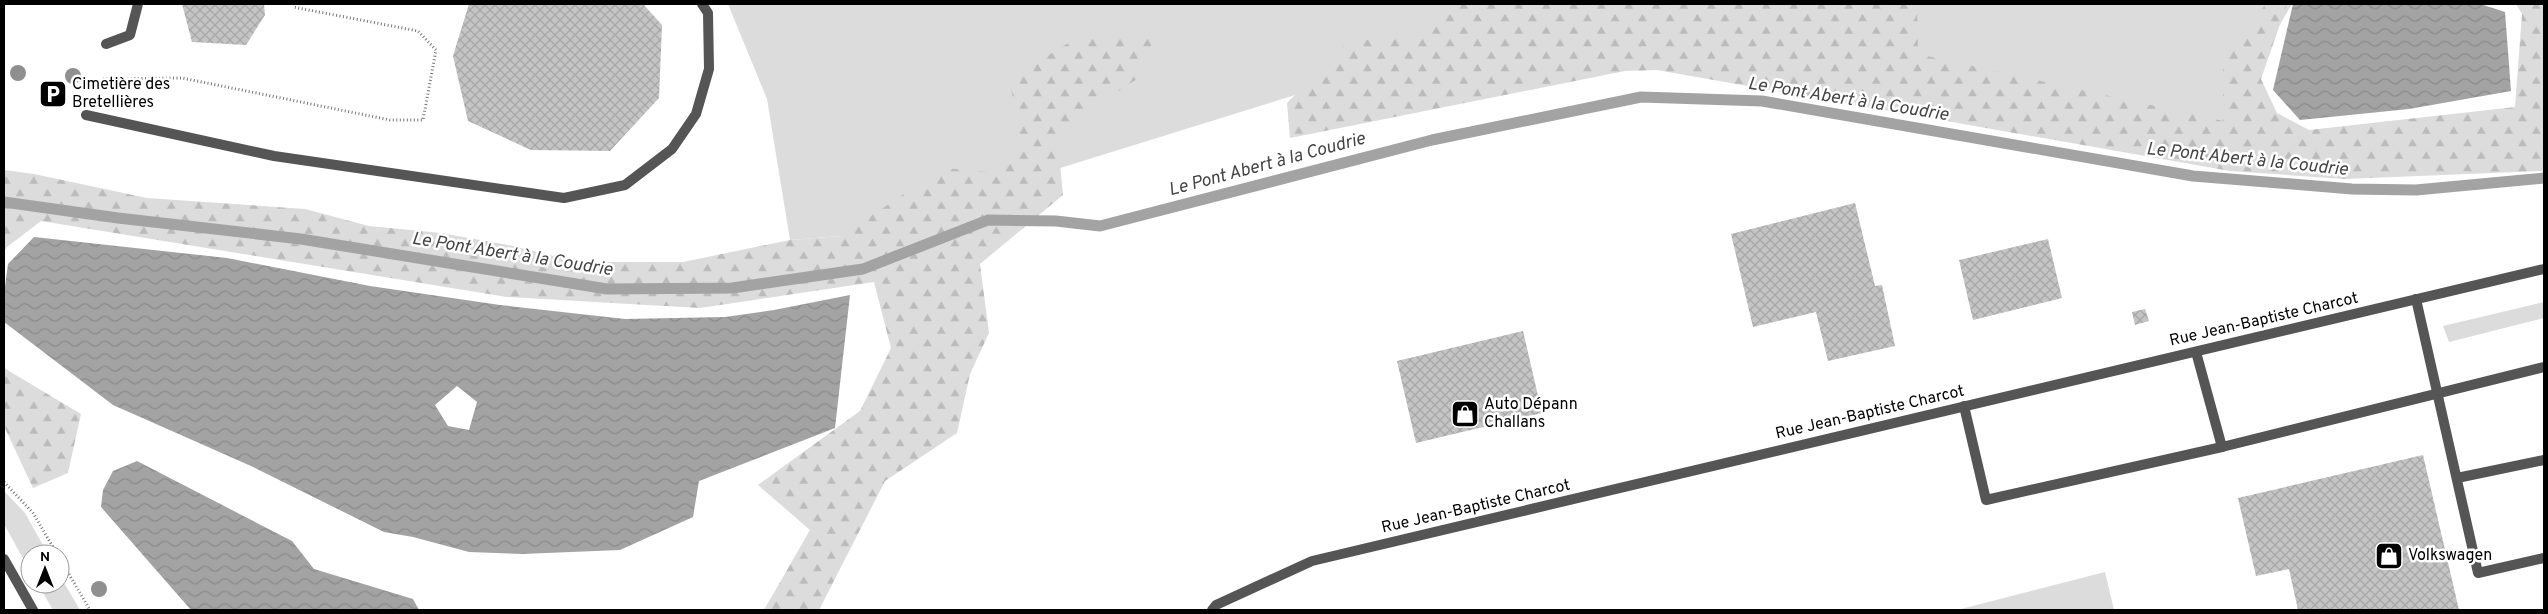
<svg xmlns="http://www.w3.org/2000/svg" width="2548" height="614" font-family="Overpass,sans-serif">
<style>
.grass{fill:#dcdcdc}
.forest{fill:url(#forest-firs)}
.water{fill:url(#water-waves);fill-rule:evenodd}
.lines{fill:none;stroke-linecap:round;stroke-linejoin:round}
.stream{stroke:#a3a3a3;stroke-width:11}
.building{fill:url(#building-cross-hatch)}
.path{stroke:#777;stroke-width:3;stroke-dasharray:1 2.5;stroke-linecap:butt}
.service{stroke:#555;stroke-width:10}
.minor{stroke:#555;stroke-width:10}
.tree{fill:#8f8f8f}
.labels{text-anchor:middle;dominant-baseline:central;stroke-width:5;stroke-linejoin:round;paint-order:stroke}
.poi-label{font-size:16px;fill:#000;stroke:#fff;text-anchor:start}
.street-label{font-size:16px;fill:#000;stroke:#fff}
.water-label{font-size:18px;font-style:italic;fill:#444;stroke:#fff}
</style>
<defs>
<pattern id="forest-firs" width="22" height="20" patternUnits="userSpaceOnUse" patternTransform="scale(1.25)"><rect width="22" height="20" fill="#dcdcdc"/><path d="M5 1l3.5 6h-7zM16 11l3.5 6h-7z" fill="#bbb"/></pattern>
<pattern id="water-waves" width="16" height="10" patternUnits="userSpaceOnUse" patternTransform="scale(1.25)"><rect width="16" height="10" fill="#a3a3a3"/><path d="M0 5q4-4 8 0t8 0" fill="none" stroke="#8b8b8b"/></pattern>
<pattern id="building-cross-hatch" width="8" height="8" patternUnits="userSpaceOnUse" patternTransform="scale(1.25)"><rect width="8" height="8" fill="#c4c4c4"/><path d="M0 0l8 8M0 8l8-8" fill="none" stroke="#a7a7a7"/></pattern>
</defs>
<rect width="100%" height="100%" fill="#fff"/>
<g class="grass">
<polygon points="728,4 1632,4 1295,95 841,236 790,240 767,99"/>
<polygon points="1913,4 2292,4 2223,122 1913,79"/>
<polygon points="2544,302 2544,318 2449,342 2443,326"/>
<polygon points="4,491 25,513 48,554 30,554 30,571 4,524"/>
<polygon points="2105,572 2114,610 1957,610"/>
<polygon points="60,576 80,610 53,610 38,584 60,584"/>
</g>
<g class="forest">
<polygon points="1446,4 1917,4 1918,54 2223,121 2223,56 2266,4 2287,4 2261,79 2277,113 2309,130 2515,107 2522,14 2516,4 2544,4 2544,171 2344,179 2230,171 1657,70 1625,71 1290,138 1287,103 1349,40 1414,39"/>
<polygon points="1155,37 1137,79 1057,132 1063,195 980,264 989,333 970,374 957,433 885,481 819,610 764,610 810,530 758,485 860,411 891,348 874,282 700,308 507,297 41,221 7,247 4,252 4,170 34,174 147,198 305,209 369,226 441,233 508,245 579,262 683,262 790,240 841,236 943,168 993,172 1023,150 1009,79 1075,39"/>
<polygon points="4,368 81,414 68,473 33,488 4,426"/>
</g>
<g class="water">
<polygon points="2293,4 2480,4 2505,12 2511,91 2409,109 2300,120 2273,90"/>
<path d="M34,237L227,258L370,286L500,305L625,319L725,317L774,310L850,295L835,428L699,481L693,517L620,550L522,554L469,552L413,537L384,532L251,466L113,405L8,325L4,322V294L8,264ZM457,386L477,402L469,430L448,426L435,405Z"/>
<polygon points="137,461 292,541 314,569 413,599 419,610 191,610 101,507 103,490 113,471"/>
</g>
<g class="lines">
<polyline class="stream" points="4,202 118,218 301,239 607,289 732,288 863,269 988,220 1056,221 1100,226 1432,140 1641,97 1762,101 2193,176 2352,189 2416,190 2544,178"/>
</g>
<g class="building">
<polygon points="182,4 264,4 265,15 246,45 192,42"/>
<polygon points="469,4 643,4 662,25 659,98 610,151 531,150 468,121 453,56"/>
<polygon points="1855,203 1875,286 1882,285 1895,346 1828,361 1816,312 1753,327 1731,234"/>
<polygon points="2048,239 2062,298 1973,320 1959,260"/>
<polygon points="2145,309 2149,321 2135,325 2132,312"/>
<polygon points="1523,331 1542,413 1416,443 1397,361"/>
<polygon points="2423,455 2459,610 2298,610 2289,569 2256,576 2238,498"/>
</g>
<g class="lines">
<g class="path">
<polyline points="103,79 182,78 390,120 423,120 436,50 418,31 293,7"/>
<polyline points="4,482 33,513 57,554"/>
<polyline points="60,559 90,610"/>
</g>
<g class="service">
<polyline points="106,44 130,35 138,4"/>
<polyline points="86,115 274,156 564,198 625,185 672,149 696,114 709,69 708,13 702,4"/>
<polyline points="2416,299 2478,573 2544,558"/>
<polyline points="2196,352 2222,447 2544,367"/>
<polyline points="1964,406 1986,500 2222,447"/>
<polyline points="2457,478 2544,460"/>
<polyline points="4,559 33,610"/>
</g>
<polyline class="minor" points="1212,610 1216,605 1312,561 2544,269"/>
</g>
<g class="tree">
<circle cx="18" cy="73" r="8"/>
<circle cx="73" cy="76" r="8"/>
<circle cx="99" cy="589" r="8"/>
</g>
<defs>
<g id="parking-square" transform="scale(1.4375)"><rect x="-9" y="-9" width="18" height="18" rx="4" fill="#000" stroke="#fff"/><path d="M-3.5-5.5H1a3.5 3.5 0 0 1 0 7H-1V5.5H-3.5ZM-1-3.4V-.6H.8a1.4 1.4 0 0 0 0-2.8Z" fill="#fff"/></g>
<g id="shop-square" transform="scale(1.4375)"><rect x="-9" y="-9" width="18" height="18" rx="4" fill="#000" stroke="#fff"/><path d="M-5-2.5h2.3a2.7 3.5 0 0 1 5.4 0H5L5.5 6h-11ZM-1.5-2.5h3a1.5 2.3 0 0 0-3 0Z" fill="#fff"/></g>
</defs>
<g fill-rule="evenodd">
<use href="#parking-square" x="53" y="94"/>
<use href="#shop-square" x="1465" y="414"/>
<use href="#shop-square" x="2389" y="556"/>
</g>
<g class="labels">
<g class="poi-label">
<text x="72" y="85">Cimetière des<tspan x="72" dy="18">Bretellières</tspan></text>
<text x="1484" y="405">Auto Dépann<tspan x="1484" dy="18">Challans</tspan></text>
<text x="2408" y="556">Volkswagen</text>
</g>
<g class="street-label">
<text transform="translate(2264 320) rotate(-13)">Rue Jean-Baptiste Charcot</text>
<text transform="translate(1870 413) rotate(-13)">Rue Jean-Baptiste Charcot</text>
<text transform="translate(1476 507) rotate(-13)">Rue Jean-Baptiste Charcot</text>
</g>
<g class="water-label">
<text transform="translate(1848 100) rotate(9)">Le Pont Abert à la Coudrie</text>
<text transform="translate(2247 160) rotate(6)">Le Pont Abert à la Coudrie</text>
<text transform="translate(1267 165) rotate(-15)">Le Pont Abert à la Coudrie</text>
<text transform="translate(512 255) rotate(9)">Le Pont Abert à la Coudrie</text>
</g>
</g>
<rect width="2548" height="614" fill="none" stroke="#000000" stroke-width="10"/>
<g transform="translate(45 569)"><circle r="24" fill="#ffffff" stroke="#999999"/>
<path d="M0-4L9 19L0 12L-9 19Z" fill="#000000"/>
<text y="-8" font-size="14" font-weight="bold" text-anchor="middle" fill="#000000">N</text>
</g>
</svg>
